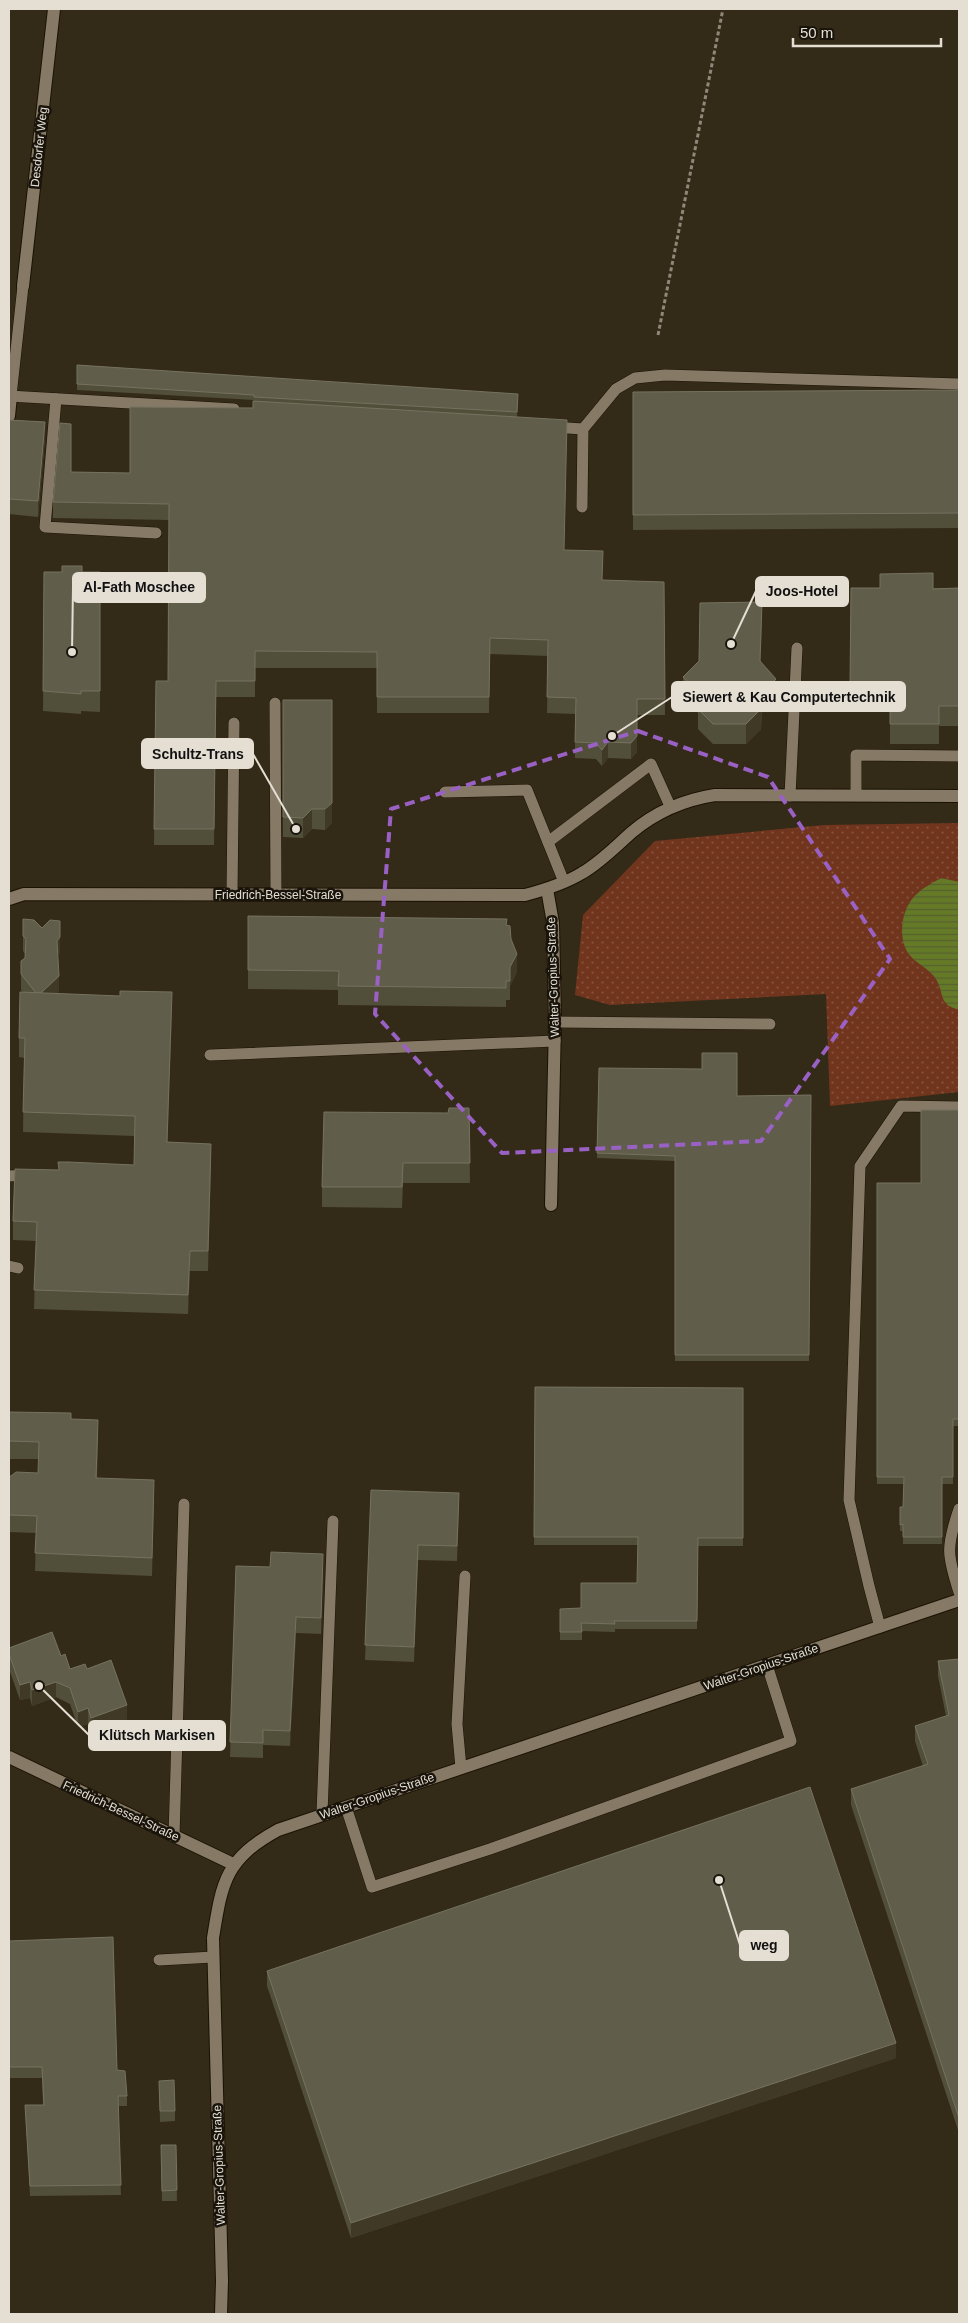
<svg xmlns="http://www.w3.org/2000/svg" width="968" height="2323" font-family="Helvetica,sans-serif">
<style>
.green{fill:url(#green-dots)}
.water{fill:url(#water-rules)}
.lines{fill:none;stroke-linecap:round;stroke-linejoin:round}
.lane-casing{stroke:#1b1203;stroke-width:12}
.street-casing{stroke:#1b1203;stroke-width:14}
.path{stroke:#8f8779;stroke-width:3;stroke-dasharray:4 2.5;stroke-linecap:butt}
.lane{stroke:#867a66;stroke-width:11}
.street{stroke:#867a66;stroke-width:12}
.wall{fill:#514e3a}
.shaded-wall{fill:#3f3926}
.building{fill:#615d4b;stroke:#757260}
.marked{fill:none;stroke:#9a61c5;stroke-width:4;stroke-dasharray:10 6;stroke-linejoin:round}
.labels{text-anchor:middle;dominant-baseline:central;stroke-width:5;stroke-linejoin:round;paint-order:stroke}
.street-label{font-size:12px;fill:#e4ded3;stroke:#18130b}
.leader{fill:none;stroke:#e4ded3;stroke-width:2}
.callout-dot{fill:#e4ded3;stroke:#18130b;stroke-width:2}
.callout{fill:#e4ded3;stroke:#e4ded3;stroke-width:2}
.callout-label{font-size:14px;text-anchor:middle;font-weight:bold;fill:#111}
</style>
<defs>
<pattern id="green-dots" width="8" height="8" patternUnits="userSpaceOnUse" patternTransform="scale(1.25)"><rect width="8" height="8" fill="#71351d"/><path d="M2 2h.1M6 6h.1" fill="none" stroke="#85523d" stroke-width="1.8" stroke-linecap="round"/></pattern>
<pattern id="water-rules" width="6" height="5" patternUnits="userSpaceOnUse" patternTransform="scale(1.25)"><rect width="6" height="5" fill="#657a26"/><path d="M0 2.5h6" fill="none" stroke="#566131"/></pattern>
</defs>
<rect width="100%" height="100%" fill="#342a18"/>
<polygon class="green" points="959,823 959,1092 830,1106 826,994 610,1005 575,995 583,915 655,841 824,825"/>
<path class="water" d="M941,878L959,882V1010C938,1004 945,995 936,979C930,969 915,963 908,953C897,935 902,906 918,893C924,887 933,883 941,878Z"/>
<g class="lines">
<g class="lane-casing">
<g id="lane">
<polyline points="9,396 234,409"/>
<polyline points="11,396 23,286"/>
<polyline points="56,399 45,527 156,533"/>
<polyline points="552,427 583,429"/>
<polyline points="582,507 583,429 616,389 635,378 665,375 959,384"/>
<polyline points="275,703 276,895"/>
<polyline points="445,792 527,790 564,882"/>
<polyline points="856,795 856,755 959,756"/>
<polyline points="790,796 797,648"/>
<polyline points="548,842 651,764 670,806"/>
<polyline points="232,895 234,723"/>
<polyline points="555,1022 770,1024"/>
<polyline points="210,1055 555,1041"/>
<polyline points="9,1176 29,1175"/>
<polyline points="9,1266 18,1268"/>
<path d="M959,1509C946,1547 947,1555 959,1592"/>
<polyline points="880,1627 869,1586 849,1500 860,1166 901,1106 959,1107"/>
<polyline points="461,1768 457,1724 465,1576"/>
<polyline points="346,1807 372,1887 490,1849 791,1741 767,1665"/>
<polyline points="322,1814 333,1521"/>
<polyline points="174,1836 184,1504"/>
<polyline points="159,1960 213,1957"/>
</g>
</g>
<g class="street-casing">
<g id="street">
<polyline points="23,286 54,9"/>
<polyline points="9,416 11,396"/>
<polyline points="547,889 553,923 555,1022 551,1205"/>
<path d="M9,899L24,894L525,895C544,890 564,884 582,873C601,862 616,846 632,832C657,811 683,800 715,795L959,796"/>
<polyline points="9,1757 233,1864"/>
<path d="M221,2314L222,2281L213,1938C222,1882 225,1859 278,1830L959,1600"/>
</g>
</g>
<polyline class="path" points="658,335 723,9"/>
<use href="#lane" class="lane"/>
<use href="#street" class="street"/>
</g>
<g class="wall">
<polygon points="77,365 518,399 517,417 564,550 603,580 664,582 665,715 637,715 637,752 631,759 608,758 602,766 596,759 575,758 575,714 547,713 548,656 490,654 489,713 377,713 377,668 255,668 255,697 216,697 214,845 154,845 156,681 168,681 169,520 53,518 53,502 71,472 130,473 253,408 254,400 77,390"/>
<polygon points="959,390 959,528 633,530 633,392"/>
<polygon points="9,420 45,438 38,517 9,514"/>
<polygon points="44,572 100,572 100,712 81,711 81,714 43,711"/>
<polygon points="851,588 959,588 959,726 939,726 939,744 890,744 890,707 850,706"/>
<polygon points="762,623 760,662 776,699 762,713 761,729 746,744 713,744 698,729 698,713 683,697 683,677"/>
<polygon points="283,700 332,823 325,830 312,829 303,838 283,837"/>
<polygon points="248,916 507,925 517,972 510,986 510,1000 506,1000 506,1007 338,1005 338,990 248,989"/>
<polygon points="23,919 60,952 58,955 59,991 57,993 172,1011 167,1142 211,1163 208,1271 190,1271 188,1314 34,1309 36,1241 13,1240 13,1221 58,1170 134,1165 134,1136 23,1132 24,1058 19,1057 19,1038 23,992 21,990 21,961 25,958 25,954 23,951"/>
<polygon points="599,1068 737,1096 811,1095 809,1361 675,1361 675,1161 597,1158"/>
<polygon points="469,1108 470,1183 403,1183 402,1208 322,1207 322,1187 448,1113"/>
<polygon points="959,1110 959,1426 953,1426 953,1484 942,1484 942,1544 903,1544 903,1531 900,1531 900,1507 903,1507 904,1484 877,1484 877,1183 921,1183"/>
<polygon points="535,1387 743,1388 743,1546 698,1546 697,1629 615,1629 615,1632 582,1631 582,1640 560,1640 560,1609 581,1608 637,1583 638,1545 534,1545"/>
<polygon points="71,1419 98,1437 97,1478 154,1497 152,1576 35,1571 36,1533 9,1532 9,1476 38,1473 39,1459 9,1459 9,1437"/>
<polygon points="371,1490 459,1508 457,1561 418,1560 414,1662 365,1660"/>
<polygon points="236,1566 323,1569 321,1634 296,1633 290,1746 263,1745 263,1758 230,1757"/>
<polygon points="9,1648 61,1656 70,1669 87,1669 127,1720 91,1733 88,1724 78,1727 70,1704 56,1697 32,1706 30,1698 20,1700 9,1669"/>
<polygon points="959,1659 959,2133 851,1805 851,1789 923,1766 915,1741 915,1726 946,1716 938,1676 938,1661"/>
<polygon points="9,1941 117,2070 127,2096 127,2106 118,2106 121,2195 30,2196 25,2105 43,2105 42,2078 9,2078"/>
<polygon points="267,1971 896,2058 351,2238 267,1986"/>
<polygon points="159,2081 175,2111 175,2121 160,2122"/>
<polygon points="161,2145 176,2145 177,2201 162,2201"/>
</g>
<g class="shaded-wall">
<polygon points="45,422 45,438 38,517 38,501"/>
<polygon points="762,602 762,623 760,681 760,661"/>
<polygon points="776,679 776,699 762,713 761,729 746,744 746,724 762,693"/>
<polygon points="637,699 637,752 631,759 631,743"/>
<polygon points="608,742 608,758 602,766 602,750"/>
<polygon points="332,803 332,823 325,830 325,809"/>
<polygon points="312,809 312,829 303,838 303,818"/>
<polygon points="60,937 60,952 57,956 57,941"/>
<polygon points="517,954 517,972 510,986 510,1000 510,967"/>
<polygon points="59,976 59,991 38,1011 38,996"/>
<polygon points="172,992 172,1011 167,1162 167,1142"/>
<polygon points="211,1144 211,1163 208,1271 208,1251"/>
<polygon points="190,1251 190,1271 188,1314 188,1295"/>
<polygon points="154,1480 154,1497 152,1576 152,1558"/>
<polygon points="459,1493 459,1508 457,1561 457,1546"/>
<polygon points="418,1545 418,1560 414,1662 414,1647"/>
<polygon points="323,1554 323,1569 321,1634 321,1618"/>
<polygon points="296,1617 296,1633 290,1746 290,1731"/>
<polygon points="30,1682 30,1698 20,1700 20,1685"/>
<polygon points="56,1682 56,1697 32,1706 32,1690"/>
<polygon points="127,1705 127,1720 91,1733 91,1718"/>
<polygon points="88,1708 88,1724 78,1727 78,1712"/>
<polygon points="896,2043 896,2058 351,2238 351,2223"/>
</g>
<g class="building">
<polygon points="77,365 518,394 517,412 254,397 254,395 77,384"/>
<polygon points="959,390 959,513 633,515 633,392"/>
<polygon points="253,401 567,420 564,550 603,551 602,580 664,582 665,699 637,699 637,736 631,743 608,742 602,750 596,743 575,742 576,698 547,697 548,640 490,638 489,697 377,697 377,652 255,651 255,681 216,681 214,829 154,829 156,681 168,681 169,504 53,502 60,423 71,424 71,472 130,473 130,407 253,408"/>
<polygon points="9,420 45,422 38,501 9,499"/>
<polygon points="62,566 82,566 82,572 100,572 100,691 81,691 81,694 43,691 44,572 62,572"/>
<polygon points="933,573 933,589 959,588 959,706 939,706 939,724 890,724 890,686 850,686 851,588 880,588 880,574"/>
<polygon points="762,602 760,661 776,679 762,693 761,709 746,724 713,724 698,709 698,693 683,677 699,661 700,603"/>
<polygon points="283,700 332,700 332,803 325,809 312,809 303,818 283,817"/>
<polygon points="248,916 507,919 506,925 510,926 511,939 517,954 510,967 510,981 506,981 506,988 338,986 339,971 248,970"/>
<polygon points="23,919 34,920 42,928 50,920 60,921 60,937 57,941 59,976 41,993 36,993 21,974 21,961 25,958 26,939 23,936"/>
<polygon points="120,991 172,992 167,1142 211,1144 208,1251 190,1251 188,1295 34,1290 37,1222 13,1221 15,1169 59,1170 58,1162 69,1162 134,1165 135,1116 23,1112 25,1038 19,1038 20,992 120,996"/>
<polygon points="702,1053 737,1053 737,1096 811,1095 809,1355 675,1355 675,1156 597,1153 599,1068 702,1069"/>
<polygon points="449,1108 469,1108 470,1163 403,1163 402,1187 322,1187 324,1112 448,1113"/>
<polygon points="921,1110 959,1110 959,1419 953,1419 953,1477 942,1477 942,1537 903,1537 903,1524 900,1525 900,1507 903,1507 904,1477 877,1477 877,1183 921,1183"/>
<polygon points="535,1387 743,1388 743,1538 698,1538 697,1621 614,1621 615,1624 581,1623 582,1632 560,1632 560,1609 581,1608 581,1583 637,1583 638,1537 534,1537"/>
<polygon points="9,1412 71,1413 71,1419 98,1420 96,1478 154,1480 152,1558 35,1553 37,1516 9,1515 9,1476 11,1476 16,1472 38,1473 39,1442 9,1441"/>
<polygon points="371,1490 459,1493 457,1546 418,1545 414,1647 365,1645"/>
<polygon points="271,1552 323,1554 321,1618 296,1617 290,1731 263,1730 263,1743 230,1742 236,1566 270,1567"/>
<polygon points="52,1632 61,1656 65,1654 70,1669 85,1664 87,1669 111,1660 127,1705 91,1718 88,1708 78,1712 70,1688 56,1682 32,1690 30,1682 20,1685 9,1654 9,1648"/>
<polygon points="959,1659 959,2118 851,1789 928,1764 915,1726 949,1715 938,1661"/>
<polygon points="810,1787 896,2043 351,2223 267,1971"/>
<polygon points="113,1937 117,2070 125,2071 127,2096 118,2096 121,2185 30,2186 25,2105 44,2105 42,2067 9,2067 9,1941"/>
<polygon points="174,2080 175,2111 160,2111 159,2081"/>
<polygon points="161,2145 176,2145 177,2190 162,2191"/>
</g>
<path class="marked" d="M638,731L768,777L890,959L761,1141L502,1153L375,1014L391,809Z"/>
<g class="labels">
<g class="street-label">
<text transform="translate(39 147) rotate(-84)">Desdorfer Weg</text>
<text x="278" y="895">Friedrich-Bessel-Straße</text>
<text transform="translate(553 977) rotate(-92)">Walter-Gropius-Straße</text>
<text transform="translate(761 1667) rotate(-19)">Walter-Gropius-Straße</text>
<text transform="translate(377 1796) rotate(-19)">Walter-Gropius-Straße</text>
<text transform="translate(121 1811) rotate(25)">Friedrich-Bessel-Straße</text>
<text transform="translate(219 2165) rotate(-92)">Walter-Gropius-Straße</text>
</g>
</g>
<path class="leader" d="M72 652L73 587M731 644L756 591M612 736L672 697M296 829L253 754M39 1686L89 1735M719 1880L740 1945"/>
<g class="callout-dot">
<circle cx="72" cy="652" r="5"/>
<circle cx="731" cy="644" r="5"/>
<circle cx="612" cy="736" r="5"/>
<circle cx="296" cy="829" r="5"/>
<circle cx="39" cy="1686" r="5"/>
<circle cx="719" cy="1880" r="5"/>
</g>
<g class="callout">
<rect x="73" y="573" width="132" height="29" rx="5"/>
<rect x="756" y="577" width="92" height="29" rx="5"/>
<rect x="672" y="682" width="233" height="29" rx="5"/>
<rect x="142" y="739" width="111" height="29" rx="5"/>
<rect x="89" y="1721" width="136" height="29" rx="5"/>
<rect x="740" y="1931" width="48" height="29" rx="5"/>
</g>
<g class="callout-label">
<text x="139" y="592">Al-Fath Moschee</text>
<text x="802" y="596">Joos-Hotel</text>
<text x="789" y="702">Siewert &amp; Kau Computertechnik</text>
<text x="198" y="759">Schultz-Trans</text>
<text x="157" y="1740">Klütsch Markisen</text>
<text x="764" y="1950">weg</text>
</g>
<rect width="968" height="2323" fill="none" stroke="#e4ded3" stroke-width="20"/>
<path d="M793 38v8h148v-8" fill="none" stroke="#e4ded3" stroke-width="2.5"/>
<text x="800" y="38" font-size="15" fill="#e4ded3" stroke="#18130b" stroke-width="4" paint-order="stroke">50 m</text>
</svg>
